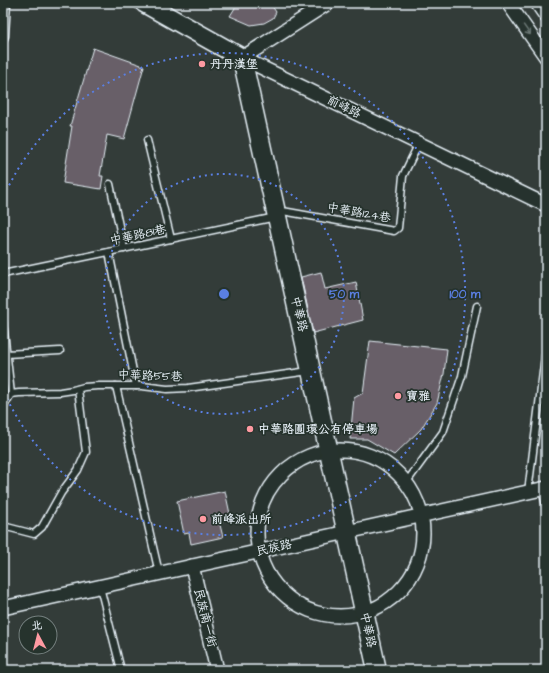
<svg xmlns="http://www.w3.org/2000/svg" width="549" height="673" font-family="'Architects Daughter','LXGW WenKai TC',sans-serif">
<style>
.building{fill:#675f68;stroke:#e8f1f8}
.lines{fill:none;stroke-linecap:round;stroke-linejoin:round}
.lane-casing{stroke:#e8f1f8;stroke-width:9}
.street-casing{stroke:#e8f1f8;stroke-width:16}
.secondary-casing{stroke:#e8f1f8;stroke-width:21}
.lane{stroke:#26332d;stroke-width:6}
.street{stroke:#26332d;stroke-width:13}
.secondary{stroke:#26332d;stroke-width:18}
.oneway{stroke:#6a7674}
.ring{fill:none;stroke:#5a7fe2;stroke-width:2;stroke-dasharray:2 4}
.poi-dot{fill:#ff9aa2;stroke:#26332d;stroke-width:1.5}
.labels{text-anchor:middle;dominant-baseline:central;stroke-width:3.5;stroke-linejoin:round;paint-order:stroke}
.poi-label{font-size:12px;font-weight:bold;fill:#e8f1f8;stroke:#26332d;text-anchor:start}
.street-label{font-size:12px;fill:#e8f1f8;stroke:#26332d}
.centre{fill:#5a7fe2;stroke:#26332d;stroke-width:2}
.ring-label{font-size:12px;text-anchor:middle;font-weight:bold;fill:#5a7fe2;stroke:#26332d;stroke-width:3.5;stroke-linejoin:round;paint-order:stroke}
</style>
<rect width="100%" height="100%" fill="#333c39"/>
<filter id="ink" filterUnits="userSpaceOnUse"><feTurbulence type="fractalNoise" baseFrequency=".025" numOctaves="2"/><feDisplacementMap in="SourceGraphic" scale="8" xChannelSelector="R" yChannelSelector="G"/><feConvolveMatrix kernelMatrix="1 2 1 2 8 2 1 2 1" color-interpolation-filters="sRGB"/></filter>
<g filter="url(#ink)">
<g class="building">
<polygon points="238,3 270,3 276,12 273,18 264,23 251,25 230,16"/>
<polygon points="93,48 144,66 124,139 107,135 100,176 103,176 101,189 63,183 72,126 70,126"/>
<polygon points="321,272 325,289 356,282 363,320 313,333 301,277"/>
<polygon points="370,341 447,349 444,374 437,403 421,429 394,455 367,439 350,439 354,398 363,393"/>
<polygon points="225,491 230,514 220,525 223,537 191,544 189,533 184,534 177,501"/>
</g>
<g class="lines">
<g class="lane-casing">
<g id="lane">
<polyline points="3,41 5,36 7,3"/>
<polyline points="147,140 171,239"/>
<polyline points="3,159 3,179"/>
<polyline points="110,184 124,249"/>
<polyline points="277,210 394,231 398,228 403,176 419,143"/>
<polyline points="109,252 136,386"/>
<polyline points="3,274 276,217"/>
<polyline points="3,322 11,394"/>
<polyline points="6,354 60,351"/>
<polyline points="116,386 159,573"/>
<polyline points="11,394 19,393 60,392 73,390 84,387 98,386 142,386 167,389 188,388 309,371"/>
<polyline points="3,408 11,394"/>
<polyline points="406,483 443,432 462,376 477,306"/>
<polyline points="542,489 546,506"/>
<polyline points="528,492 546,348"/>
<polyline points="3,526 34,534 42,527 61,493 78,470 86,452 78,389"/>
<polyline points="100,587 121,670"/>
</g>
</g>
<g class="street-casing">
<g id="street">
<polyline points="508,3 546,57"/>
<polyline points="537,3 546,16"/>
<polyline points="242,58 546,205"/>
<polyline points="242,58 328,3"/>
<circle cx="340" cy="533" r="83"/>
<polyline points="192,566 217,670"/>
<polyline points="3,608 546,488"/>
</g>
</g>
<g class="secondary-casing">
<polyline id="secondary" points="144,3 242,58 377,670"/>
</g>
<use href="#lane" class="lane"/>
<use href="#street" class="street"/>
<use href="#secondary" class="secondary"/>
</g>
<defs><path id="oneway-shaft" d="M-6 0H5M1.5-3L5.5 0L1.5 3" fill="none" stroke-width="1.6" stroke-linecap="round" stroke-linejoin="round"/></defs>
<use class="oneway" href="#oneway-shaft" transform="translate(527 30) rotate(55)"/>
</g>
<g class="ring">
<circle cx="224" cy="294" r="120"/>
<path d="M4 196A241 241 0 1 1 4 392"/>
</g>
<g class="poi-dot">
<circle cx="202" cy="64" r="4"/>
<circle cx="398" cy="396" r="4"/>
<circle cx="250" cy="429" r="4"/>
<circle cx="203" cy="519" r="4"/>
</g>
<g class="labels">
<g class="poi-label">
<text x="210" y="64">丹丹漢堡</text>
<text x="406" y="396">寶雅</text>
<text x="258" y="429">中華路圓環公有停車場</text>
<text x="211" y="519">前峰派出所</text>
</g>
<g class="street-label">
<text transform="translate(344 107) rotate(26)">前峰路</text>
<text transform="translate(359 213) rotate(10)">中華路124巷</text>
<text transform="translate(138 235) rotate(-12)">中華路81巷</text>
<text transform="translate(299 314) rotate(77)">中華路</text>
<text transform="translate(150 376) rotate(2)">中華路55巷</text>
<text transform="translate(274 548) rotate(-13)">民族路</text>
<text transform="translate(205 618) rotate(76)">民族南一街</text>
<text transform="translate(368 630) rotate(78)">中華路</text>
</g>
</g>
<circle cx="224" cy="294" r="6" class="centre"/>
<g class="ring-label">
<text x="344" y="298">50 m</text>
<text x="465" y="298">100 m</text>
</g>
<rect width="549" height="673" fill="none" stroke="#26332d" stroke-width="16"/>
<rect x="8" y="8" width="533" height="657" fill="none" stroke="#e8f1f8" stroke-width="1.5" filter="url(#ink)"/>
<g transform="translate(38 635) rotate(353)"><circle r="19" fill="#26332d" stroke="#747f7e"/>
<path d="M0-3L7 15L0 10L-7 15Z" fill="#ff9aa2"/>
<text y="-6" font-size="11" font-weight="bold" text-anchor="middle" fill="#e8f1f8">北</text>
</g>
</svg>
